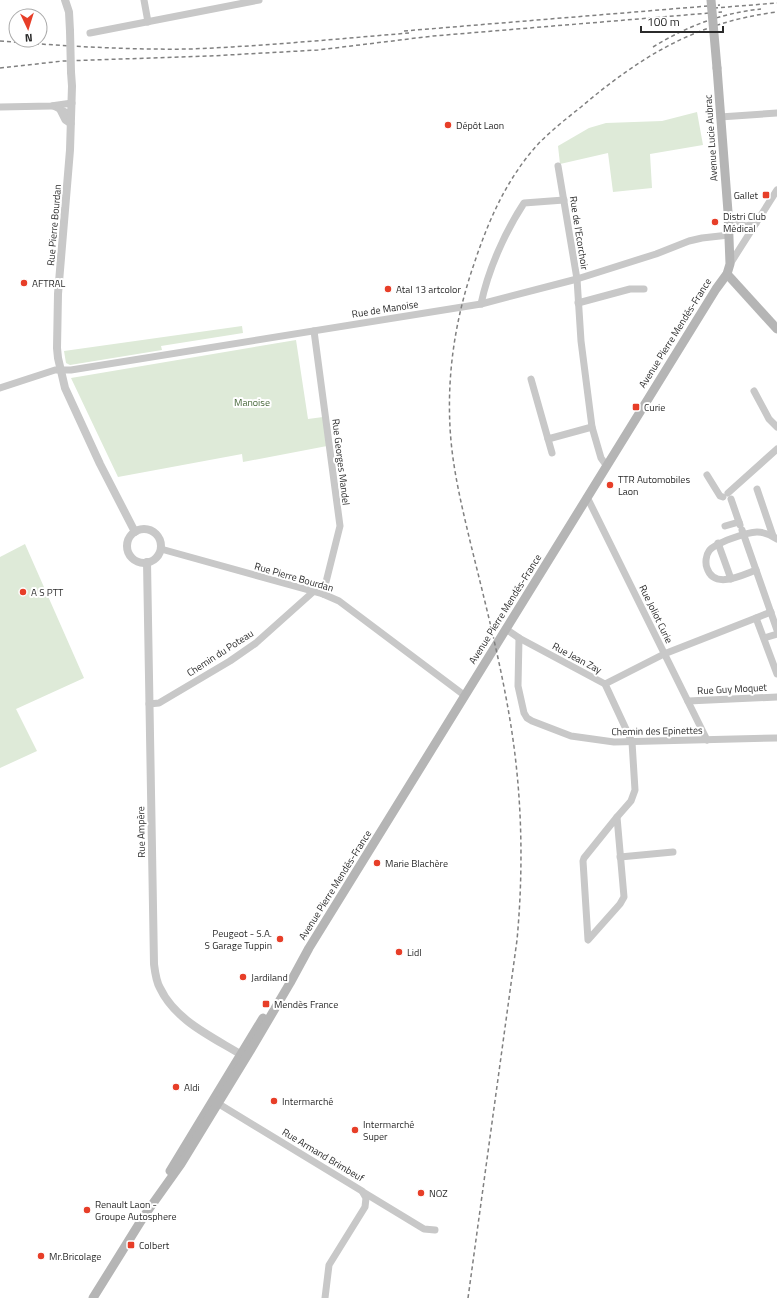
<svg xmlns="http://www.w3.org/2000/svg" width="777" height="1298" font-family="'Titillium Web',sans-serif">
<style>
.green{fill:#deead8}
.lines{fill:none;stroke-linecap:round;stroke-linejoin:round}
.minor{stroke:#c8c8c8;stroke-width:7}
.tertiary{stroke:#c8c8c8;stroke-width:8}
.secondary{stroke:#b5b5b5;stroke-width:9}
.rail{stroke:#808080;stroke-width:1.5;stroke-dasharray:4 3;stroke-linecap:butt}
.tertiary-bridge{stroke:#c8c8c8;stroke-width:8}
.secondary-bridge{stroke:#b5b5b5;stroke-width:9}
.poi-dot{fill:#e73e28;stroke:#fff;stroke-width:1.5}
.labels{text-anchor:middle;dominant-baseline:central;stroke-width:4;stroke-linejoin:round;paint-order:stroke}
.poi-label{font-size:10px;fill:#2b2b2b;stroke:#fff;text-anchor:start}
.street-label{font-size:10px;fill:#2b2b2b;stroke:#fff}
.park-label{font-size:10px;fill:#466739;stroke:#fff}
</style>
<rect width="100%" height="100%" fill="#fff"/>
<g class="green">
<polygon points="697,112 703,145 650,154 652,188 613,192 608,153 560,164 558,146 589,128 606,123 662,121"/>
<polygon points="242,326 243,333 161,346 162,350 70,365 66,363 64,351"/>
<polygon points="296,340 308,419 323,417 327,446 243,462 242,454 118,477 71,378"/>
<polygon points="25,544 84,678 16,709 37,751 0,768 0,557"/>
</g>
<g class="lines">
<g class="minor">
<polyline points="144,0 148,22"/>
<polyline points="90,33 259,0"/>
<path d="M53,106C59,108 65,113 71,114"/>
<polyline points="0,107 51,106 72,103"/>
<polyline points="59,108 65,120 71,124"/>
<polyline points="720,117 777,113"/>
<polyline points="558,166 577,279 581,341 592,427 601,458 606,465"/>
<polyline points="728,222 746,226 756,223"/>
<polyline points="730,264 777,190"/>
<polyline points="578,303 630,289 644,289"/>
<path d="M481,304C488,270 505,232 524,203L564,200"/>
<polyline points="314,331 340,526 323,594"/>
<polyline points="531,379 548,439 592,427"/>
<polyline points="0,388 55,370 71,370 481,304 577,279 656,254 689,241 702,238 729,235"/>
<polyline points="754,391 769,419 777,427"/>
<polyline points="548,439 552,453"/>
<polyline points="707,475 720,496 723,497"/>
<polyline points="757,489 773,536"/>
<polyline points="728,493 777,449"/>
<polyline points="587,497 707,740"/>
<polyline points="731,499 740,525"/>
<polyline points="725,526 739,522"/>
<polyline points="742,530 777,630"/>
<polyline points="718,543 731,579"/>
<polyline points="161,549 323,594 339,601 464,695"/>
<path d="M756,570C742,575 714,590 707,568C705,563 706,555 709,551C714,543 748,532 757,532C764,532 771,535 777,539"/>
<polyline points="771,612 756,618 777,674"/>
<polyline points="506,629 519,638 605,684 632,742 635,790 631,801 617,817"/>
<polyline points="519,638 518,686 524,713 527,718 532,721 571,736 614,742 777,738"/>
<polyline points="764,638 777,634"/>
<polyline points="605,684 664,654 756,618"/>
<polyline points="688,701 777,697"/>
<polyline points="149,704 159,703 230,661 256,643 313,592"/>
<polygon points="617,817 624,897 620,904 588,940 583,861 584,858"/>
<polyline points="620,857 673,852"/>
<polyline points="214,1101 362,1191 366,1198 365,1207 329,1265 325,1298"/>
<polyline points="363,1192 424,1229 435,1230"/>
</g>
<g class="tertiary">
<polyline points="65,0 69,12 70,31"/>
<polyline points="71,72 72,86 70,150 58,294 57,348 58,358 65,388 100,464 135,532"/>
<circle cx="144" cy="546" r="17"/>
<path d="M147,562L154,964C155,972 156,981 160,988C176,1022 215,1038 245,1057"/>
</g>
<g class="secondary">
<polyline points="727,274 777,329"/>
<polyline points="170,1171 263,1018"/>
<polyline points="93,1298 144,1216 181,1164 253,1046 290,983 309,948 716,289 727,274 730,264 728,212 717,68"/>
</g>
<g class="rail">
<polyline points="714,8 777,3"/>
<polyline points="404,31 720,5"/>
<path d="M0,41C63,46 127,50 191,49C264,46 337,39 409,33"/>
<path d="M653,47C687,26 722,13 761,9"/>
<polyline points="0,68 63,61 210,56 318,50 433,36 722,12"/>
<path d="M468,1298L517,940C524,864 522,789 509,714C499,656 484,598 470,541C461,503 452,466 450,427C447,371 456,316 474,264C489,219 507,178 539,143C552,130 567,118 581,107C641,56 697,22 777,12"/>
</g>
<polyline class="tertiary-bridge" points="70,31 71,72"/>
<polyline class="secondary-bridge" points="711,0 717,68"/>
</g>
<g class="poi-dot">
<circle cx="448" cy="125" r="4"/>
<rect x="762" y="191" width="8" height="8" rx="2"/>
<circle cx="715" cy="222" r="4"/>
<circle cx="24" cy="283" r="4"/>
<circle cx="388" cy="289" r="4"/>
<rect x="632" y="403" width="8" height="8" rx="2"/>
<circle cx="610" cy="485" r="4"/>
<circle cx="23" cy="592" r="4"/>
<circle cx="377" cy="863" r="4"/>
<circle cx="280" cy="939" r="4"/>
<circle cx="399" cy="952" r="4"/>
<circle cx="243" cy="977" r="4"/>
<rect x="262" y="1000" width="8" height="8" rx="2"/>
<circle cx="176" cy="1087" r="4"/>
<circle cx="274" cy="1101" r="4"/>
<circle cx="355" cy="1130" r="4"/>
<circle cx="421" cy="1193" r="4"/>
<circle cx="87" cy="1210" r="4"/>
<rect x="127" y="1241" width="8" height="8" rx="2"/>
<circle cx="41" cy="1256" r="4"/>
</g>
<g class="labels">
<g class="poi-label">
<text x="456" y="125">Dépôt Laon</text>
<text x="758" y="195" text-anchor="end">Gallet</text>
<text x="723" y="216">Distri Club<tspan x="723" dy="12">Médical</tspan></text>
<text x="32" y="283">AFTRAL</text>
<text x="396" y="289">Atal 13 artcolor</text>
<text x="644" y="407">Curie</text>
<text x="618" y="479">TTR Automobiles<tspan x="618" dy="12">Laon</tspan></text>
<text x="31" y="592">A S PTT</text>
<text x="385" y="863">Marie Blachère</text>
<text x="272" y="933" text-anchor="end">Peugeot - S.A.<tspan x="272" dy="12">S Garage Tuppin</tspan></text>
<text x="407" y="952">Lidl</text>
<text x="251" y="977">Jardiland</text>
<text x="274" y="1004">Mendès France</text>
<text x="184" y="1087">Aldi</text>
<text x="282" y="1101">Intermarché</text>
<text x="363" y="1124">Intermarché<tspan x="363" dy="12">Super</tspan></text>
<text x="429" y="1193">NOZ</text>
<text x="95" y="1204">Renault Laon -<tspan x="95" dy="12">Groupe Autosphere</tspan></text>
<text x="139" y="1245">Colbert</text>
<text x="49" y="1256">Mr.Bricolage</text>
</g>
<g class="street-label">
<text transform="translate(711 138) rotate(-94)">Avenue Lucie Aubrac</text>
<text transform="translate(54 225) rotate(-85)">Rue Pierre Bourdan</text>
<text transform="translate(579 233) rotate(81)">Rue de l'Ecorchoir</text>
<text transform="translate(385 309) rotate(-9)">Rue de Manoise</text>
<text transform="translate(675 333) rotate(-58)">Avenue Pierre Mendés-France</text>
<text transform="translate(341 462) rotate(83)">Rue Georges Mandel</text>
<text transform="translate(294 577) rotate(16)">Rue Pierre Bourdan</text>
<text transform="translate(505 609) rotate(-58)">Avenue Pierre Mendés-France</text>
<text transform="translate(656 614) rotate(64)">Rue Joliot Curie</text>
<text transform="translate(220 653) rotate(-33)">Chemin du Poteau</text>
<text transform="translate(577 658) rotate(28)">Rue Jean Zay</text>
<text transform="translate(732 689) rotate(-3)">Rue Guy Moquet</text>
<text transform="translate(657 731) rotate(-1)">Chemin des Epinettes</text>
<text transform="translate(141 832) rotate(-91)">Rue Ampère</text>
<text transform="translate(335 885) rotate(-58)">Avenue Pierre Mendés-France</text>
<text transform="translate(323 1155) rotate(31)">Rue Armand Brimbeuf</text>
</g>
<g class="park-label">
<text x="252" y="402">Manoise</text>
</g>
</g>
<g transform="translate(28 28) rotate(176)"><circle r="19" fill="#ffffff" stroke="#aaaaaa"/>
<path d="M0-3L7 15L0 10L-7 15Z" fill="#e73e28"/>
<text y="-6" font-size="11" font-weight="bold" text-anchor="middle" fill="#2b2b2b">N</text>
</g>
<path d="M641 26v6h82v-6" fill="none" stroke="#2b2b2b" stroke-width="2"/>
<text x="647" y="26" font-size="12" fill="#2b2b2b" stroke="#ffffff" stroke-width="3" paint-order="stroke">100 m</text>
</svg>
